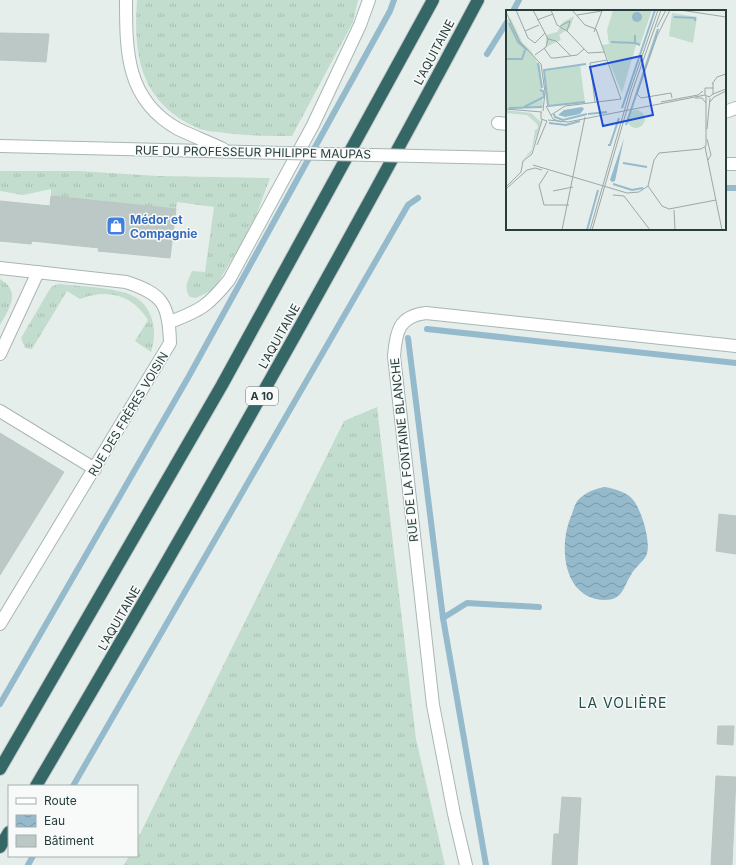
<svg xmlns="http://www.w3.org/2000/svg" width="736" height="865" font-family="Inter,sans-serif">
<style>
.grass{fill:url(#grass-tufts)}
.water{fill:url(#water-waves)}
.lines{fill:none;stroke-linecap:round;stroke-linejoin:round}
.stream{stroke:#95bacc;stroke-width:6}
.building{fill:#bcc8c5;stroke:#b9c7c3}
.minor-casing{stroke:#a9b6b4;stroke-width:14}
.highway-casing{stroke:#c3c9c8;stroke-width:14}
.minor{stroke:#fff;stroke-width:12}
.highway{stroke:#356766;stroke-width:12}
.minor-bridge-casing{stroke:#a9b6b4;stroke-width:14;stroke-linecap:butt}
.minor-bridge{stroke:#fff;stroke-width:12}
.labels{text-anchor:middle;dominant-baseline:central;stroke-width:3;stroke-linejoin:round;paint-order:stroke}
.shield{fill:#f7faf9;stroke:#657675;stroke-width:1}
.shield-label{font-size:11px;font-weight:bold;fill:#273e3c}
.street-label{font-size:12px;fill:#273e3c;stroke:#f7faf9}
.shop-label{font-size:12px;font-weight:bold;fill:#366cbe;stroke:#f7faf9;text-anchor:start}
.quarter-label{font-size:14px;letter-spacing:1px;fill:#244e4c;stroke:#f7faf9}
.inset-river{fill:none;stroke:#95bacc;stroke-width:2}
.inset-road{fill:none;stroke:#9aa8a6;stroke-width:1}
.view{fill:#1d4ed8;fill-opacity:0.15;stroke:#1d4ed8;stroke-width:2}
.inset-edge{fill:none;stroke:#273e3c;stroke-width:2}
</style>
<defs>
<pattern id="grass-tufts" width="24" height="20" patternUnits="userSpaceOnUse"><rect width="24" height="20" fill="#c2dccd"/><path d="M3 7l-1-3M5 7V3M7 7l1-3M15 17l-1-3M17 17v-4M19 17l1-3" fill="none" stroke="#a7beb1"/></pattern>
<pattern id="water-waves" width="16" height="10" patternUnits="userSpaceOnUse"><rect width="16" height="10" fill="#95bacc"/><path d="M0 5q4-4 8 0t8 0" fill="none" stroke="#7a99a7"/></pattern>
</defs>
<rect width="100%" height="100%" fill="#e6eeec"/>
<g class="grass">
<path d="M137,0H358L353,22L292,136C267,136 243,136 218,132C213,132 206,131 200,129C141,104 133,58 137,0Z"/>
<path d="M0,171H79L158,176L270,178L253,224L214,289L196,298L190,297C183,288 188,281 192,271L205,272L214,207L177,202L176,209L51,196V189L23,195L0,191Z"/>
<path d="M0,279C22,292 9,309 0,325Z"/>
<path d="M58,284C80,286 105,287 126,293C152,301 159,329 151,352L135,341L148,320C133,295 108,288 80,299L67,291L32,349L25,348L21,338L51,287Z"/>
<polygon points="377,407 416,739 445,865 124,865 129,856 137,856 137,840 344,421"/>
</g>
<path class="water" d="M605,487C615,489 628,492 634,501C642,512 652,544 646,556C643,562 634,568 631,575C623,587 623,600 605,600C562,599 558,544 572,514C573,510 575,504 578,500C586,492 594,489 605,487Z"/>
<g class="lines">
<g class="stream">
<polyline points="513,11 519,0"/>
<polyline points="487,54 507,22"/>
<polyline points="725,188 736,188"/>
<polyline points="427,329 736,363"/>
<polyline points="408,338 443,618 467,603 539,607"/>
<polyline points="443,618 486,865"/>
<polyline points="0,704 189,376 390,11 394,0"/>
<polyline points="73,786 408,205 418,198"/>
<polyline points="28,865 33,856"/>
</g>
</g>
<g class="building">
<polygon points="0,33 49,34 46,62 0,60"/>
<polygon points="51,196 176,209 170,258 98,251 99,248 32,241 31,244 0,241 0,201 50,206"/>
<polygon points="0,433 64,472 0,575"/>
<polygon points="719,514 736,516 736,554 716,551"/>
<polygon points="718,726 734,726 733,745 717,744"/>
<polygon points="716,776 736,777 732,865 711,865"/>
<polygon points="562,797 581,798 577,865 552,865 554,834 559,834"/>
</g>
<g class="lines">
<g class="minor-casing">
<g id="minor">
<path d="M126,0C126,52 126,100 178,129C193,136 208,142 223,149"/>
<polyline points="725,112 736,108"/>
<polyline points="498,123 507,124"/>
<polyline points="0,146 283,153"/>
<polyline points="462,157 507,158"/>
<polyline points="725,164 736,164"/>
<path d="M0,268L126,282C163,294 169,304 170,343L0,624"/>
<path d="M170,322C201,310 208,306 229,280L313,125L360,25L369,0"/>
<polyline points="0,354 38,272"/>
<polyline points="0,411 95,469"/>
<path d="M466,865L454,814L433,705L394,356C396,331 399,316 426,313L736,346"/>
</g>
</g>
<g class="highway-casing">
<g id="highway">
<polyline points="0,769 222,385 433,0"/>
<path d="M36,786C189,527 337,265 478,0"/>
<polyline points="0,847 9,832"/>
</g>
</g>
<use href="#minor" class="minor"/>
<use href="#highway" class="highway"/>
<g class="minor-bridge-casing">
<polyline id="minor-bridge" points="283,153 462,157"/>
</g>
<use href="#minor-bridge" class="minor-bridge"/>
</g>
<defs>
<g id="shop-square" transform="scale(1)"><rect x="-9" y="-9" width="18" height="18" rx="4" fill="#3f7fe0" stroke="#f7faf9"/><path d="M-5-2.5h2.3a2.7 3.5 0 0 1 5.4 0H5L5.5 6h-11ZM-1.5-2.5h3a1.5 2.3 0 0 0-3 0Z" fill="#fff"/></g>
</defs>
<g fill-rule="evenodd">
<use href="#shop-square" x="116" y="226"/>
</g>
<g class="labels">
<rect class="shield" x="246" y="387" width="32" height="18" rx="3"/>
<g class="shield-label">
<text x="262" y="396">A 10</text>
</g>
<g class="street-label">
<text transform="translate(434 52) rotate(-62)">L'AQUITAINE</text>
<text transform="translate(253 152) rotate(1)">RUE DU PROFESSEUR PHILIPPE MAUPAS</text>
<text transform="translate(279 336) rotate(-61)">L'AQUITAINE</text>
<text transform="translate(128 414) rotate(-59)">RUE DES FRÈRES VOISIN</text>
<text transform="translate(404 450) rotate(-96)">RUE DE LA FONTAINE BLANCHE</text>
<text transform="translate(119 618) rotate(-60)">L'AQUITAINE</text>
</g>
<g class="shop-label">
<text x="130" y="219">Médor et<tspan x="130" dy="14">Compagnie</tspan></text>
</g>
<g class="quarter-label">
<text x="623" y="702">LA VOLIÈRE</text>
</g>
</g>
<g transform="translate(506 10)">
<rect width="220" height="220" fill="#e6eeec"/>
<path d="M107,0H146L134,35H130L116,83L96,35L103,34L101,20ZM0,100L25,103L35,112L25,143L17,150L26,139L29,120L32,118L31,114L21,105L0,103ZM121 109a9 9 0 1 1 18 0a9 9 0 1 1-18 0Z" fill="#c2dccd"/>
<path d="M166,3L191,7L187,33L163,26ZM5,9L16,32L25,41L34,57L37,97L0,99V10ZM74,55L79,93L42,97L39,60Z" fill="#c2dccd"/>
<path d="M68,6L64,18L53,25L55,30L40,37V25L51,22L57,12Z" fill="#c2dccd"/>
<path d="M126 7a5 5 0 1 1 10 0a5 5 0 1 1-10 0ZM76,97L78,99L74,104L59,107L52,105L58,100ZM118,128L109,171L106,172L104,170Z" fill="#95bacc"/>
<path class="inset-river" d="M168,7L189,8V11M3,13L12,32L21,40M129,25V33L134,35M105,32L129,33M0,49H16L19,40M32,53L36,78M79,92L42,96L38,60L80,54M18,97L38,87L37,81L34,80M3,98L36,97M116,98L149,0M48,104L49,107L57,110L81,104M82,104L101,102M43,113L60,115L74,111M120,115L152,19M102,135H104L113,108M117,153L141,157M107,174L126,180L137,178M81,220L92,180"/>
<path class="inset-road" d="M10,0L22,28L29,33L39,23M27,0L42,29L40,37L29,45M45,0L51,15L61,21L82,43L98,42M66,0L79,15L90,19M164,0L151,26L131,84L135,88L165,83L166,88M174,0L220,7M0,2L14,32L35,54L39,82L37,101M71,5L96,1M31,10L47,4M54,16L64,11L61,21M151,17L160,0M19,21L33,15M88,22L96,1M42,29L50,31L65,46M38,38L45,48H49L71,45L78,39M207,73V84L203,87L199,85V78H207M206,74L211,67L220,64M207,84L220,79M200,86V136L195,139L153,143L148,150L142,176L156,196L163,199L210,190M189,88H196L200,93M89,92L84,53L101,50M155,92L192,85L197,81M204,92L208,87L220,81M40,96L47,109L55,112M0,99L36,102M35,102V109L41,111M45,105L59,96L115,89L90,19M42,110L62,112L199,85M201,119L204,88M201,129L205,145L202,150M31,135L41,111M199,137L216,220M27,155L121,183L133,182L142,176M42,161L33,175L38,195H63M0,177L15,162L17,151L26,144L36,110M0,179L21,160L29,158L36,160M47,181L67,177M107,185L118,186L144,220M168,200L169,220M56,220L79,107M84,220L124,81L152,0M86,220L126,82L155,0"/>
<path class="view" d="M135,46L147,105L97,116L84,57Z"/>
<rect width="220" height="220" class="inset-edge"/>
</g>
<rect x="8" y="785" width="130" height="72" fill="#f7faf9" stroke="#a4afad"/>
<rect x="16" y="798" width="20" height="6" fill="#ffffff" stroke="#a4afad"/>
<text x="44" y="805" font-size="12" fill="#273e3c">Route</text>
<rect x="16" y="815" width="20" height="12" fill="url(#water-waves)" stroke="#a4afad"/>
<text x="44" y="825" font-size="12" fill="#273e3c">Eau</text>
<rect x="16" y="835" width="20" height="12" fill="#bcc8c5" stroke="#a4afad"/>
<text x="44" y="845" font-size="12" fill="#273e3c">Bâtiment</text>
</svg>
